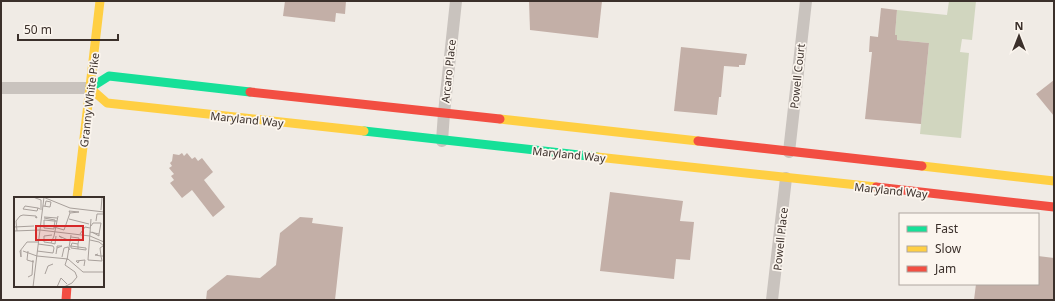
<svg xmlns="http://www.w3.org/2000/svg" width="1055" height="301" font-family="'Noto Sans',sans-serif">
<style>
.green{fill:#d1d6bf}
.building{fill:#c3afa7}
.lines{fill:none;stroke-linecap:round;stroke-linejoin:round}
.street{stroke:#c9c3be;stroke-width:12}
.fast{stroke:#16e098;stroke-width:9}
.slow{stroke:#ffcf43;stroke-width:9}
.jam{stroke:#f24e42;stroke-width:9}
.labels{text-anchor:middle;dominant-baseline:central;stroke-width:3.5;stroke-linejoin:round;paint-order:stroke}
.street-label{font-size:11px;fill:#3b302b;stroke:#fbf5ee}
.inset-road{fill:none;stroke:#a8a09b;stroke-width:1}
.view{fill:#d62828;fill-opacity:0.15;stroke:#d62828;stroke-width:2}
.inset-edge{fill:none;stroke:#3b302b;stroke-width:2}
</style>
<rect width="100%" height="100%" fill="#f0ebe5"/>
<polygon class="green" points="949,1 976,1 972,40 962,39 960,52 969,53 961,138 920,134 929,43 897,40 897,35 895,35 897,10 947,15"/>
<g class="building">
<polygon points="285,1 346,1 345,14 336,13 335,22 283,16"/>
<polygon points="529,1 602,1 598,38 530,30"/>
<polygon points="881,8 897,10 895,35 897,35 897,40 929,43 921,124 865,119 872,52 869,52 870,36 878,37"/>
<polygon points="681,47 747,54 745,65 739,65 739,67 724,66 721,97 719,97 717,115 674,111"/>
<polygon points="1054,80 1054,116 1036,94"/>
<polygon points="182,153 184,156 187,153 192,159 195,157 198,161 202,158 213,172 204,180 225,207 213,217 192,190 182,198 170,183 174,180 171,176 174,174 169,168 172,166 170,163 172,161 173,154 179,155"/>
<polygon points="610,192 683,201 680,221 694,222 690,260 676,259 674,279 600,271"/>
<polygon points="300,217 313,218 312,223 343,227 335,300 206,300 207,291 227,275 260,278 276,265 280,233"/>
<polygon points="1038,256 1054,258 1054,300 974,300 976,284 1038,284"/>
</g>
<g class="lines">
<g class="street">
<polyline points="1,88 90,88"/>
<polyline points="442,141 444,113 456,1"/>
<polyline points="789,152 806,1"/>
<polyline points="772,300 786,178"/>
</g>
<g class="fast">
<polyline points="90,88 109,76 250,92"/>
<polyline points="364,131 597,157"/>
</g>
<g class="slow">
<polyline points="90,88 107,103 364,131"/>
<polyline points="500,119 698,141"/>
<polyline points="597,157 876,187"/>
<polyline points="922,166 1054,181"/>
<polyline points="77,198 100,1"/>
</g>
<g class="jam">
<polyline points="250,92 500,119"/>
<polyline points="698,141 922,166"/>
<polyline points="876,187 1054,207"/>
<polyline points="66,300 67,286"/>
</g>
</g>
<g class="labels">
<g class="street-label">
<text transform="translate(448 71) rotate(-84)">Arcaro Place</text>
<text transform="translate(797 76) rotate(-84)">Powell Court</text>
<text transform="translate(89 100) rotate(-83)">Granny White Pike</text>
<text transform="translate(247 119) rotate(6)">Maryland Way</text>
<text transform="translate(569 154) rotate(6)">Maryland Way</text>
<text transform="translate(891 190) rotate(6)">Maryland Way</text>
<text transform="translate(780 239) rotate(-84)">Powell Place</text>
</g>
</g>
<g transform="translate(14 197)">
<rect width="90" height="90" fill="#f0ebe5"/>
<path class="inset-road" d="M19,0L27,3V13M29,0L56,11L90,15M29,9L36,10L37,5L32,4L31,9M24,11L23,14L9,12L11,9L24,11L26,12M87,13L88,0M30,20L43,21M30,21L41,23V24L40,30V32L30,31V23L40,24H43M55,22L75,27M77,22L74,63L88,64L87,59H90M82,24L83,17H90M77,29L79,26H87L85,37M0,30L20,29M40,30L50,33L56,16L65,15L55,14L56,16M26,33L76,39L90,45M0,34L26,33M3,34L2,24L6,19L9,18L22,19L23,21L21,20M76,35L85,37V39L78,35M66,37L71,30L76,31M38,38L30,39V45L37,46L40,39M40,39L44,19M57,40L65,41L64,47M48,41L45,39L54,43M76,43L85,45L90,49M37,46L41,47L42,39M56,49H57L64,50L72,51V53L57,51V49L58,46L64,47V52M7,53V60L6,54L13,45H25M9,54L23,59L54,62L69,75H90M14,54L13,63L20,65M23,54L39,56L40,51L39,49L24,47M42,57L43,51V49H48L43,51M84,57L81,58L87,59L86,51L89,49M48,60L50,51L54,50L56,53M53,63L57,38M65,64L64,66L62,64L71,63L70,69M31,77L34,69L39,67M14,80L18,78L19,63M19,90L30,0M43,90L47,81L53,87M50,90L58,86L63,80L61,75L51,68L53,62"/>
<path class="view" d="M22,29H69V43H22Z"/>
<rect width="90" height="90" class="inset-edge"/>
</g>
<rect width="1055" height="301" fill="none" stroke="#3b302b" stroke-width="4"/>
<rect x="899" y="213" width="140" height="72" fill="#fbf5ee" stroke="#aea6a0"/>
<rect x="907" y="226" width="20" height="6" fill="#16e098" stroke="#aea6a0"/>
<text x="935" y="233" font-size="12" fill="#3b302b">Fast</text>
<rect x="907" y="246" width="20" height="6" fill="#ffcf43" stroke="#aea6a0"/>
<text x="935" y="253" font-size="12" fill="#3b302b">Slow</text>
<rect x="907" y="266" width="20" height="6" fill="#f24e42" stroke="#aea6a0"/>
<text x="935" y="273" font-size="12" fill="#3b302b">Jam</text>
<g transform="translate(1019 36)" stroke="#fbf5ee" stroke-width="3" paint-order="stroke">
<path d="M0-3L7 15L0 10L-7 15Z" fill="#3b302b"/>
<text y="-6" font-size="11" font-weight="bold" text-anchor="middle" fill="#3b302b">N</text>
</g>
<path d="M18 34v6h100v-6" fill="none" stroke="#3b302b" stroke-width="2"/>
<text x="24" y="34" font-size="12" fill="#3b302b" stroke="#fbf5ee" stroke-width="3" paint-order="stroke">50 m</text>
</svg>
